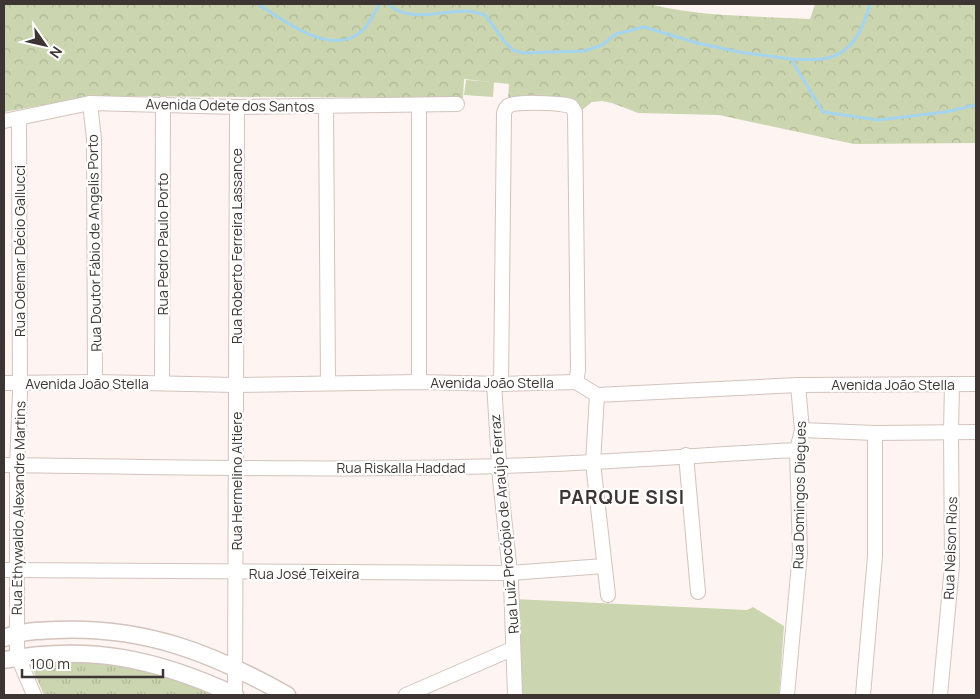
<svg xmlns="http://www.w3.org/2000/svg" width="980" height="699" font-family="Manrope,sans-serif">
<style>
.grass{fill:url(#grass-tufts)}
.forest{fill:url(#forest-crowns)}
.park{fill:#cbd5af}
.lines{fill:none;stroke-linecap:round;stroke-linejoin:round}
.stream{stroke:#a5d4ef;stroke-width:3}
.minor-casing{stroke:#d3c3bd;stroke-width:16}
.major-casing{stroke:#d3c3bd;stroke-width:19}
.minor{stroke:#fff;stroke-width:14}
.major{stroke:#fff;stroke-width:16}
.labels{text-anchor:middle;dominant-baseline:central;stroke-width:4.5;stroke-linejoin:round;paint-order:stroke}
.street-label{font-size:14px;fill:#3c3533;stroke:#fff}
.district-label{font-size:19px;font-weight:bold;letter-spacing:1px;fill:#3c3533;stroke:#fff}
</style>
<defs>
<pattern id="grass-tufts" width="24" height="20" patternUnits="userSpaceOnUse" patternTransform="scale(1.25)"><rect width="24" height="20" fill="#cbd5af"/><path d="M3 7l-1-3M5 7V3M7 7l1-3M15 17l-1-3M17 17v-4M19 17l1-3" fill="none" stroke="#afb797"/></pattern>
<pattern id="forest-crowns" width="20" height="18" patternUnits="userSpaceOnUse" patternTransform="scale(1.25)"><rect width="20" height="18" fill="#cbd5af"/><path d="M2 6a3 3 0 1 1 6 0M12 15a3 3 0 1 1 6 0" fill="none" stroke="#afb797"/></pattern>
</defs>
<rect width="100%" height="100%" fill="#fef4f1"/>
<polygon class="grass" points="45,661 97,662 164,672 221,695 44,695 34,672 38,665"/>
<path class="forest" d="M4,4H649C701,17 757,16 810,19L815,4H976V143L854,144L719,115L638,113L612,103L602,101L592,102L582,110L575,100L567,97L508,98L509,84L464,79L463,98L93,96L4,112Z"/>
<g class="park">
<polygon points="466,80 494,82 493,97 464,95"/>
<polygon points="514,599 747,610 753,607 784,626 779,695 521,695"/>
</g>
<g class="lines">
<g class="stream">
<path d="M258,4C285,21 332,59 363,30C370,23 374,12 380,4"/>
<path d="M388,4C408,23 441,11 466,11C473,11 479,14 485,15L505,42L513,50L523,53L584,51L602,45L616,34L644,27L697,43L739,52L791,59L823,112L878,120L945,112L976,105"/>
<path d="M791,59C801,59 812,60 822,59C852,55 863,30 870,4"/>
</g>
<g class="minor-casing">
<g id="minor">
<polyline points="90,103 94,139 95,382"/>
<polyline points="326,106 328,383"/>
<polyline points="19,118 20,394 17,465 17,650 18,657 34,695"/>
<polyline points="4,121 90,103 237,107 457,104"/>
<polyline points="419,382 419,105"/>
<polyline points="4,383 95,382 236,385 419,382 501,384 576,382 597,395 798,385 976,384"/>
<polyline points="162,383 163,104"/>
<polyline points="494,383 500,479 511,582 515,695"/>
<path d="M501,384L504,113C505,110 505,109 508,106C516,101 555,103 566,105L571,106L575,112L578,370L576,382"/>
<polyline points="597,395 593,463 608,595"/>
<polyline points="802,430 875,433 976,432"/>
<polyline points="686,455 698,592"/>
<path d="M4,465C170,467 336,471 502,466C601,463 699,455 797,450"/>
<polyline points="4,570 510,573 604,566"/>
<polyline points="235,695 237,107"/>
<polyline points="406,695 512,649"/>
<polyline points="787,695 800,553 797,450 802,430 798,385"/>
<polyline points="863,695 875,556 875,433"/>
<polyline points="940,695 952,566 951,431 952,384"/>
</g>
</g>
<g class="major-casing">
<g id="major">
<path d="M4,638C21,631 38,631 56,630C144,626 212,653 287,695"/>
<path d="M4,660C90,644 157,659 235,695"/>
</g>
</g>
<use href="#minor" class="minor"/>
<use href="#major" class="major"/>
</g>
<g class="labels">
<g class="street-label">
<text transform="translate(230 105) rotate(1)">Avenida Odete dos Santos</text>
<text transform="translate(94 243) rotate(-91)">Rua Doutor Fábio de Angelis Porto</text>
<text transform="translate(162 244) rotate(-90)">Rua Pedro Paulo Porto</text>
<text transform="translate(236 246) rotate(-90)">Rua Roberto Ferreira Lassance</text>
<text transform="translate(19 251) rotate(-90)">Rua Odemar Décio Gallucci</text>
<text x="492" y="382">Avenida João Stella</text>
<text x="87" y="383">Avenida João Stella</text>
<text x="893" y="384">Avenida João Stella</text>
<text x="401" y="467">Rua Riskalla Haddad</text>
<text transform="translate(236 481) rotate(-90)">Rua Hermelino Altiere</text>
<text transform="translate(799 495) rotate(-89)">Rua Domingos Diegues</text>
<text transform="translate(18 508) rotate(-89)">Rua Ethywaldo Alexandre Martins</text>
<text transform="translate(504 524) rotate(-95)">Rua Luiz Procópio de Araújo Ferraz</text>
<text transform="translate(950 548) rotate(-88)">Rua Nelson Rios</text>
<text x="304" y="573">Rua José Teixeira</text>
</g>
<g class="district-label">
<text x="622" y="497">PARQUE SISI</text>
</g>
</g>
<rect width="980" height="699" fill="none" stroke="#3c3533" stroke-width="10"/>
<g transform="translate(45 45) rotate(124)" stroke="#ffffff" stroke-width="4" paint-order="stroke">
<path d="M0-4L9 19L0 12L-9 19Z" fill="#3c3533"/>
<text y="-8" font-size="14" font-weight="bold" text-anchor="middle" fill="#3c3533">N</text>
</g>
<path d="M22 669v8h141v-8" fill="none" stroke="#3c3533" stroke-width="2.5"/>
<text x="30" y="669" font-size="15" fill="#3c3533" stroke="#ffffff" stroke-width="4" paint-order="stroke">100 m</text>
</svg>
